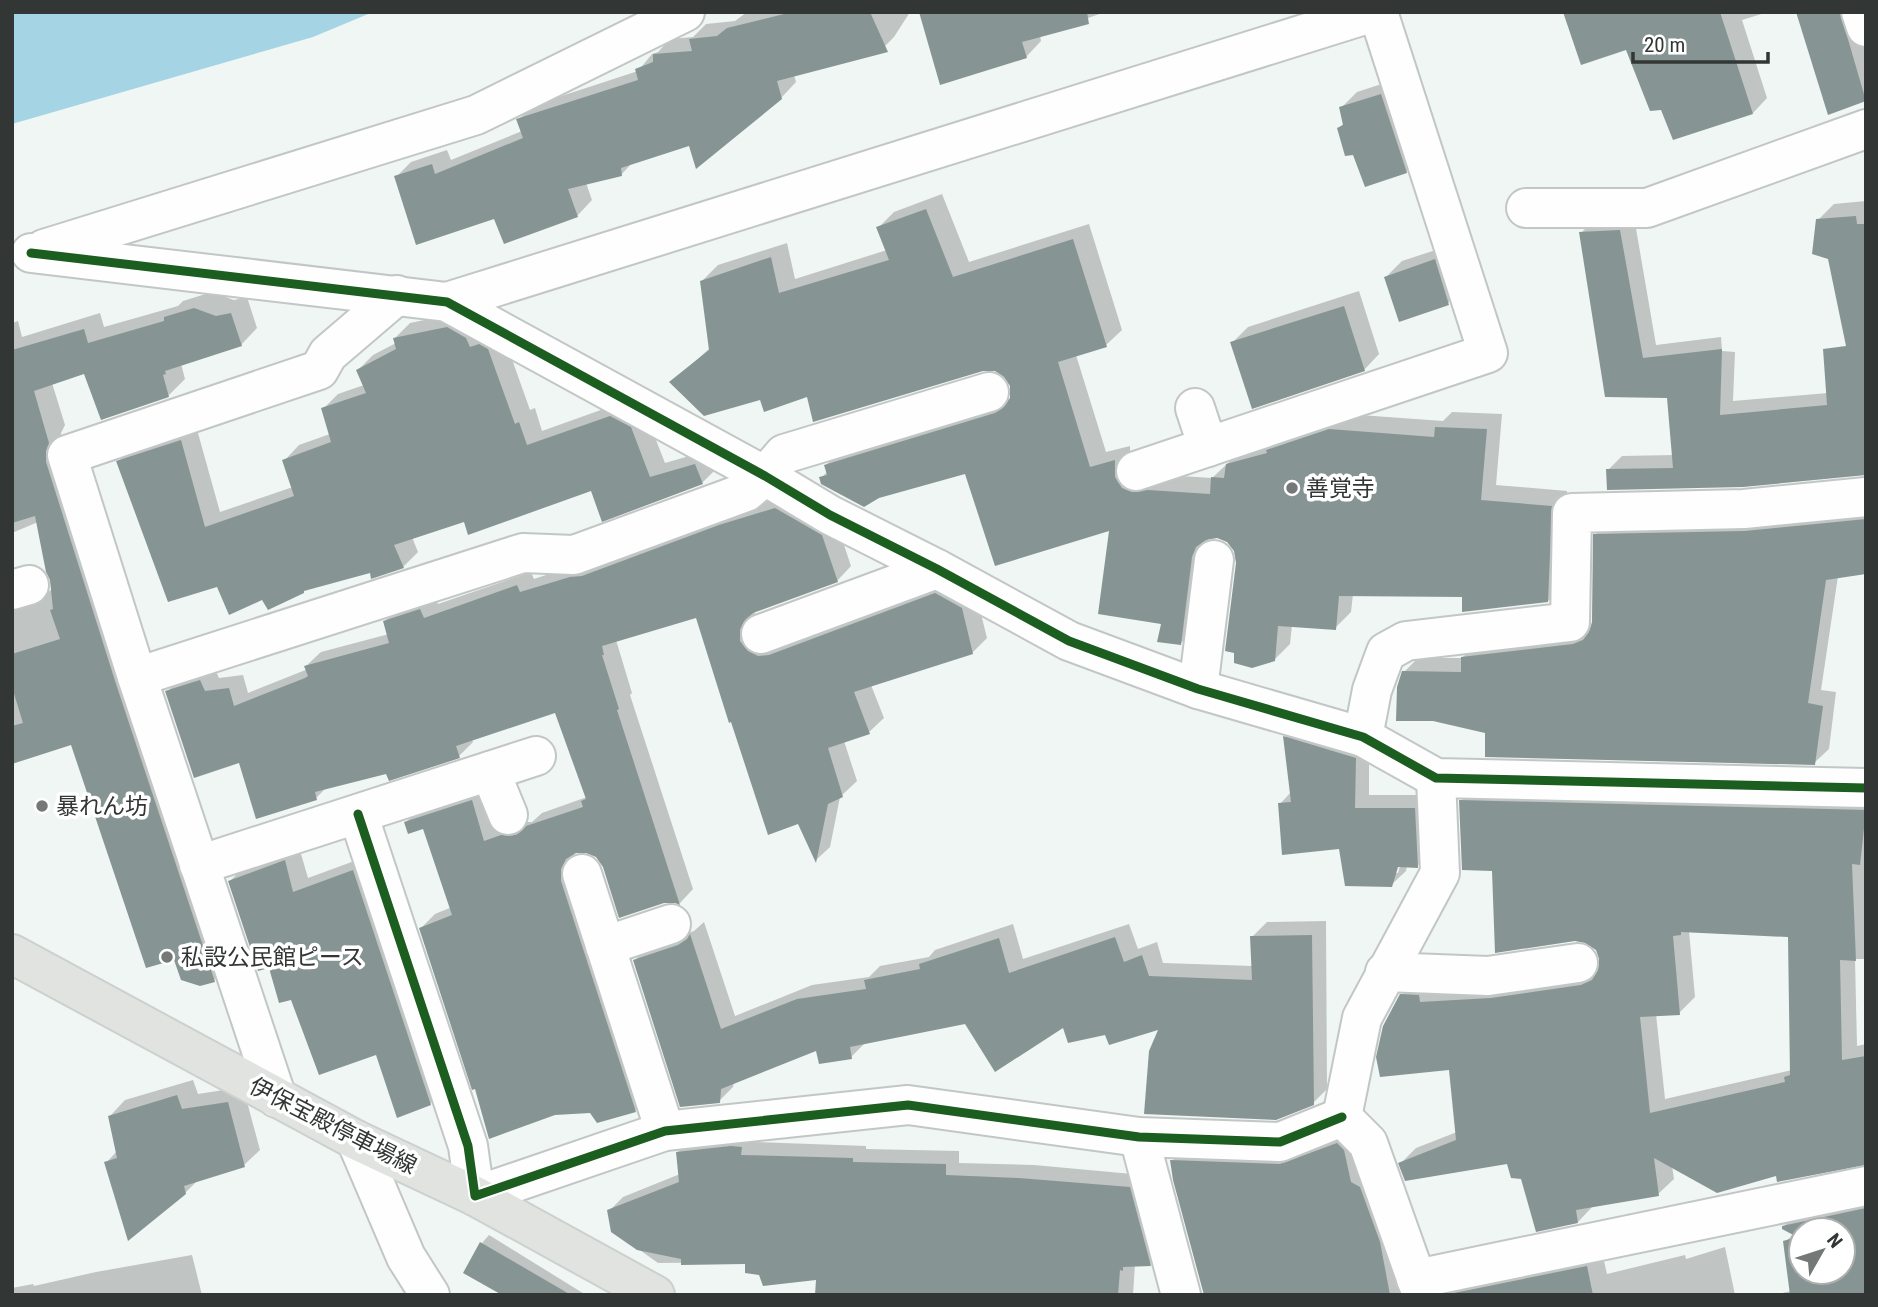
<svg xmlns="http://www.w3.org/2000/svg" width="1878" height="1307" font-family="'Roboto Condensed','Noto Sans JP',sans-serif">
<style>
.water{fill:#a5d5e5}
.shadow{fill:#0003;fill-rule:evenodd}
.building{fill:#869593;fill-rule:evenodd}
.lines{fill:none;stroke-linecap:round;stroke-linejoin:round}
.minor-casing{stroke:#c2c7c5;stroke-width:42}
.major-casing{stroke:#ccd0ce;stroke-width:42}
.minor{stroke:#fdfefd;stroke-width:38}
.major{stroke:#e0e3df;stroke-width:38}
.cycleway-casing{stroke:#fff;stroke-width:13}
.cycleway{stroke:#1b5e20;stroke-width:9}
.poi-dot{fill:#747977;stroke:#fff;stroke-width:2.5}
.labels{text-anchor:middle;dominant-baseline:central;stroke-width:7;stroke-linejoin:round;paint-order:stroke}
.poi-label{font-size:23px;fill:#323634;stroke:#fff;text-anchor:start}
.street-label{font-size:23px;fill:#323634;stroke:#fff}
</style>
<rect width="100%" height="100%" fill="#f0f6f3"/>
<polygon class="water" points="12,12 373,12 313,37 12,124"/>
<g class="shadow">
<polygon points="747,12 910,12 894,37 878,53 794,75 796,82 781,98 690,144 633,162 621,175 586,183 592,200 577,216 495,217 396,177 411,162 447,150 451,160 522,131 518,120 534,105 638,71 652,54 658,52 670,39 693,37 706,24 735,21"/>
<polygon points="920,12 1105,12 1040,35 1041,41 1026,57"/>
<polygon points="1565,12 1768,12 1742,20 1767,98 1753,113 1662,108 1627,47"/>
<polygon points="1798,12 1858,12 1866,36 1866,99 1829,113"/>
<polygon points="1397,79 1422,156 1406,172 1339,128 1344,123 1341,108 1357,92"/>
<polygon points="942,194 969,262 1089,224 1122,330 1106,345 1076,355 1106,452 1130,446 1130,461 1165,475 1212,478 1243,449 1346,414 1443,421 1452,412 1502,414 1496,485 1567,491 1564,585 1548,601 1464,596 1353,594 1351,612 1335,628 1292,625 1290,644 1274,660 1237,563 1235,550 1228,541 1218,537 1208,538 1197,627 1181,643 1163,622 1111,529 966,472 821,478 828,471 826,465 842,449 1012,398 1012,386 1006,375 995,369 808,395 761,397 672,382 710,348 702,281 718,265 787,243 795,279 887,250 878,228 894,212"/>
<polygon points="1866,201 1866,311 1829,258 1818,220 1834,204"/>
<polygon points="1634,217 1656,345 1721,337 1722,351 1735,352 1733,401 1828,393 1866,474 1608,470 1622,456 1674,455 1669,396 1606,395 1581,233 1595,219"/>
<polygon points="1451,245 1464,287 1448,303 1400,320 1386,277 1402,261"/>
<polygon points="1359,291 1379,354 1364,370 1232,343 1248,327"/>
<polygon points="212,292 234,300 247,297 257,328 241,345 181,364 185,379 168,396 85,372 52,383 65,425 61,433 62,444 231,964 214,980 200,984 72,742 12,762 12,598 36,595 52,590 38,522 12,533 12,323 18,321 22,337 100,313 104,327 178,306 183,301"/>
<polygon points="463,312 503,334 530,410 535,408 542,431 626,401 645,412 665,463 710,450 717,468 702,483 592,489 465,520 412,537 418,552 403,567 371,571 263,597 218,585 118,462 133,447 196,426 220,512 293,487 284,461 299,445 330,434 323,409 338,394 364,385 358,370 373,355 396,343 395,338 410,323"/>
<polygon points="790,494 836,521 851,566 837,581 755,611 754,626 950,580 976,594 987,638 972,653 871,685 884,718 869,732 844,741 857,781 840,797 830,847 816,860 698,615 616,640 632,693 630,695 693,889 680,903 604,867 597,856 586,851 574,853 575,866 649,1096 635,1110 591,1111 477,1086 421,928 435,914 452,907 424,827 406,822 420,808 486,787 517,822 532,822 542,813 587,797 556,711 472,739 473,742 459,756 327,787 316,798 240,761 167,692 181,677 214,667 219,678 243,675 248,693 308,669 306,666 321,652 389,634 385,621 399,607 435,596 438,604 531,572 534,579"/>
<polygon points="1866,507 1866,572 1838,576 1821,690 1836,692 1829,749 1814,763 1486,732 1404,672 1418,658 1462,658 1477,643 1592,629 1595,535 1609,521"/>
<path d="M1298,723L1369,744V795H1429L1431,852L1417,866H1407L1406,871L1391,885L1280,804L1291,792L1285,737ZM1402,859L1398,873H1394Z"/>
<path d="M1476,786L1866,795V959H1855L1857,1046L1866,1044V1163L1777,1173L1672,1166L1674,1179L1658,1194L1593,1206L1578,1222L1522,1178L1509,1162L1400,1164L1416,1148L1457,1132L1451,1068L1401,996L1417,980L1508,983L1598,970L1601,959L1597,949L1494,869L1461,801ZM1689,931L1789,936L1792,1070L1665,1099L1656,1014L1679,1013L1695,997Z"/>
<polygon points="299,847 308,878 368,856 445,1089 430,1104 377,1052 292,998 270,966 230,881 245,866"/>
<polygon points="1326,921 1327,1089 1313,1103 1161,1027 1106,1033 1064,1025 966,1022 866,1042 851,1057 818,1048 734,1082 733,1087 719,1101 635,960 649,946 694,931 704,922 735,1016 812,985 869,977 880,966 929,957 935,950 1013,924 1023,959 1129,924 1138,949 1157,942 1163,963 1253,966 1252,937 1267,922"/>
<polygon points="193,1080 198,1094 243,1087 260,1150 244,1165 198,1180 185,1193 106,1163 117,1151 110,1116 125,1100"/>
<polygon points="1353,1128 1422,1295 1312,1295 1172,1161 1187,1145"/>
<polygon points="755,1134 754,1142 866,1146 866,1149 959,1151 959,1163 1034,1165 1143,1175 1163,1251 1150,1264 1135,1264 1133,1295 817,1295 817,1279 760,1273 746,1262 658,1263 613,1231 609,1211 623,1197 680,1174 678,1152 691,1139"/>
<path d="M1866,1197V1295H1773L1791,1291L1785,1242L1794,1234L1784,1226L1799,1211ZM1801,1230H1843V1272H1801Z"/>
<polygon points="489,1235 586,1295 505,1295 482,1243"/>
<polygon points="1725,1247 1735,1295 1447,1295 1461,1281 1602,1252 1607,1274 1685,1255 1686,1259"/>
<polygon points="192,1255 202,1295 12,1295 12,1288 33,1284 34,1286 96,1272"/>
</g>
<g class="building">
<polygon points="792,12 870,12 888,52 777,81 782,99 696,169 689,146 621,168 622,176 568,189 578,217 504,244 494,219 416,245 394,176 432,164 435,174 523,138 516,119 638,80 635,69 653,62 653,54 692,51 689,39 717,36 727,28"/>
<polygon points="919,12 1087,12 1089,24 1022,42 1027,58 940,85"/>
<polygon points="1563,12 1720,12 1753,114 1673,140 1661,110 1650,111 1626,50 1581,65"/>
<polygon points="1796,12 1840,12 1866,101 1828,115"/>
<polygon points="1381,94 1407,173 1365,187 1353,155 1345,156 1337,128 1343,125 1339,107"/>
<polygon points="926,209 953,277 1073,239 1107,347 1058,362 1090,467 1115,460 1115,477 1122,488 1132,492 1148,490 1210,494 1211,477 1224,478 1226,464 1267,453 1266,450 1329,429 1434,437 1435,427 1487,429 1481,500 1552,506 1548,602 1462,612 1462,597 1339,596 1336,630 1278,626 1275,661 1252,668 1234,663 1234,653 1225,651 1236,563 1234,551 1227,542 1217,538 1206,540 1196,547 1192,557 1181,645 1157,642 1161,624 1098,614 1109,531 995,566 965,474 879,498 864,507 821,484 819,477 827,475 824,465 995,413 1004,407 1010,398 1010,386 1004,377 995,371 983,371 813,422 807,397 764,412 760,400 704,416 669,382 709,350 700,281 771,257 779,293 889,260 876,227"/>
<polygon points="1856,216 1857,224 1866,224 1866,475 1743,487 1607,490 1606,469 1673,468 1667,398 1605,397 1579,232 1620,230 1643,358 1722,349 1720,415 1827,405 1823,349 1846,346 1828,259 1812,254 1816,219"/>
<polygon points="1435,259 1449,305 1399,322 1384,277"/>
<polygon points="1344,306 1365,371 1252,409 1230,342"/>
<polygon points="194,308 216,316 231,313 242,346 165,371 166,374 163,375 169,397 101,420 84,374 34,391 49,443 46,451 46,462 116,684 215,982 200,986 181,980 174,960 146,968 71,745 12,764 12,726 23,723 12,687 12,654 60,639 50,610 53,609 50,580 46,572 35,516 12,523 12,350 84,329 88,343 164,321 164,317"/>
<polygon points="447,327 466,338 470,347 479,344 488,349 515,424 519,422 527,445 610,416 631,427 650,477 695,464 703,484 602,522 591,491 468,535 464,522 394,545 404,568 371,579 370,573 304,591 304,593 268,610 262,600 229,615 217,587 168,602 116,461 181,440 205,527 294,496 282,460 331,442 321,408 366,393 356,370 396,349 393,338"/>
<polygon points="775,508 822,535 838,582 753,613 745,620 740,630 740,641 748,651 758,656 769,655 935,593 962,608 973,654 854,692 870,734 828,748 843,797 828,804 816,863 798,824 768,835 731,722 729,723 696,618 602,646 604,655 602,655 619,709 617,710 680,905 675,903 664,903 619,918 603,867 596,857 586,853 576,853 566,859 561,869 561,881 636,1112 597,1123 590,1113 555,1115 489,1139 475,1089 472,1090 419,928 452,915 423,829 408,834 404,822 472,800 484,841 501,835 516,835 526,826 583,807 581,801 586,799 555,713 456,746 460,758 389,781 386,774 315,792 317,800 256,819 239,763 194,778 165,691 200,680 205,691 229,688 234,706 305,678 308,676 304,666 389,643 383,621 420,609 424,618 517,585 520,592 570,577 582,576 719,525"/>
<polygon points="1866,519 1866,574 1826,580 1808,703 1823,706 1815,765 1485,757 1485,733 1433,721 1396,721 1397,687 1402,671 1461,672 1461,657 1573,644 1583,640 1589,632 1592,622 1593,534 1745,531"/>
<polygon points="1283,736 1356,758 1355,808 1415,808 1418,868 1398,867 1392,887 1345,886 1339,849 1282,855 1278,803 1291,802"/>
<path d="M1459,800L1866,810L1860,865L1852,864L1856,961L1840,960L1842,1060L1866,1056V1165L1777,1182L1776,1176L1717,1193L1654,1158L1659,1196L1576,1210L1578,1223L1536,1232L1521,1179L1511,1178L1507,1164L1405,1181L1398,1163L1456,1140L1449,1070L1380,1077L1376,1057L1383,1026L1400,994L1419,995L1420,1002L1491,998L1581,985L1592,980L1598,970L1599,959L1596,950L1585,943L1575,941L1495,953L1492,871L1462,870ZM1681,932L1788,937L1790,1075L1784,1077L1785,1082L1650,1113L1640,1017L1680,1015L1673,936L1681,935Z"/>
<polygon points="285,860 293,892 353,870 431,1105 397,1118 376,1055 319,1075 291,1000 279,1003 269,968 258,971 228,881"/>
<polygon points="690,934 721,1029 797,999 866,989 864,980 920,969 919,964 999,938 1009,973 1115,937 1124,962 1142,955 1149,976 1252,980 1250,936 1312,935 1314,1105 1276,1120 1144,1114 1149,1051 1158,1030 1109,1045 1105,1035 1068,1043 1063,1028 995,1072 965,1024 850,1047 852,1059 819,1064 816,1051 721,1089 720,1103 680,1107 633,960 678,945 687,939"/>
<polygon points="177,1095 182,1109 228,1102 245,1167 184,1186 186,1194 128,1241 104,1162 117,1158 108,1116"/>
<polygon points="1337,1143 1344,1150 1351,1182 1360,1187 1380,1242 1390,1295 1204,1295 1173,1180 1170,1160 1280,1164"/>
<polygon points="731,1146 742,1147 741,1155 853,1158 853,1162 946,1164 946,1175 1019,1178 1130,1187 1151,1266 1123,1267 1123,1271 1120,1270 1118,1295 815,1295 816,1280 763,1286 759,1275 745,1273 745,1264 681,1265 681,1259 637,1250 611,1232 607,1210 679,1182 676,1152"/>
<path d="M1866,1208V1295H1790L1783,1241L1797,1237L1782,1229V1226ZM1801,1230H1843V1272H1801Z"/>
<polygon points="480,1242 571,1295 502,1295 463,1273"/>
<polygon points="1587,1266 1593,1295 1454,1295 1454,1293"/>
</g>
<g class="lines">
<g class="minor-casing">
<g id="minor">
<polyline points="1861,12 1866,27"/>
<polyline points="1526,208 1647,208 1866,129"/>
<polyline points="44,249 476,115 685,12"/>
<polyline points="31,253 447,302 765,476 830,515 937,569 1069,641 1198,689 1363,737 1436,778 1866,788"/>
<polyline points="447,302 1374,12"/>
<polyline points="1195,408 1208,447"/>
<polyline points="1136,471 1488,353 1378,12"/>
<polyline points="12,590 29,585"/>
<polyline points="761,634 937,569"/>
<polyline points="137,677 523,553 574,555 746,492 765,476 784,454 989,392"/>
<polyline points="1198,689 1214,560"/>
<polyline points="1363,737 1372,690 1386,652 1406,641 1570,622 1572,513 1744,509 1866,497"/>
<polyline points="490,771 508,815"/>
<polyline points="358,814 468,1146 475,1196 665,1131 908,1105 1139,1137 1280,1142 1342,1117"/>
<polyline points="199,865 536,756"/>
<polyline points="582,874 665,1131"/>
<polyline points="605,946 671,924"/>
<polyline points="1385,972 1488,976 1578,963"/>
<polyline points="277,1098 137,677 67,455 319,370 328,354 397,295"/>
<polyline points="1342,1117 1362,1018 1440,873 1436,778"/>
<polyline points="1342,1117 1368,1143 1422,1295"/>
<polyline points="1139,1137 1181,1295"/>
<polyline points="356,1140 406,1257 430,1295"/>
<polyline points="1416,1279 1866,1186"/>
</g>
</g>
<g class="major-casing">
<polyline id="major" points="12,954 356,1140 475,1196 655,1295"/>
</g>
<use href="#minor" class="minor"/>
<use href="#major" class="major"/>
<g class="cycleway-casing">
<g id="cycleway">
<polyline points="31,253 447,302 765,476 830,515 937,569 1069,641 1198,689 1363,737 1436,778 1866,788"/>
<polyline points="358,814 468,1146 475,1196 665,1131 908,1105 1139,1137 1280,1142 1342,1117"/>
</g>
</g>
<use href="#cycleway" class="cycleway"/>
</g>
<g class="poi-dot">
<circle cx="1292" cy="488" r="7"/>
<circle cx="42" cy="806" r="7"/>
<circle cx="167" cy="957" r="7"/>
</g>
<g class="labels">
<g class="poi-label">
<text x="1306" y="488">善覚寺</text>
<text x="56" y="806">暴れん坊</text>
<text x="181" y="957">私設公民館ピース</text>
</g>
<g class="street-label">
<text transform="translate(333 1126) rotate(27)">伊保宝殿停車場線</text>
</g>
</g>
<rect width="1878" height="1307" fill="none" stroke="#323634" stroke-width="28"/>
<g transform="translate(1822 1251) rotate(51)"><circle r="33" fill="#ffffff" stroke="#adafae" stroke-width="2"/>
<path d="M0-5L12 26L0 18L-12 26Z" fill="#747977"/>
<text y="-10" font-size="19" font-weight="bold" text-anchor="middle" fill="#323634">N</text>
</g>
<path d="M1633 52v10h135v-10" fill="none" stroke="#323634" stroke-width="3.5"/>
<text x="1644" y="52" font-size="21" fill="#323634" stroke="#ffffff" stroke-width="5" paint-order="stroke">20 m</text>
</svg>
